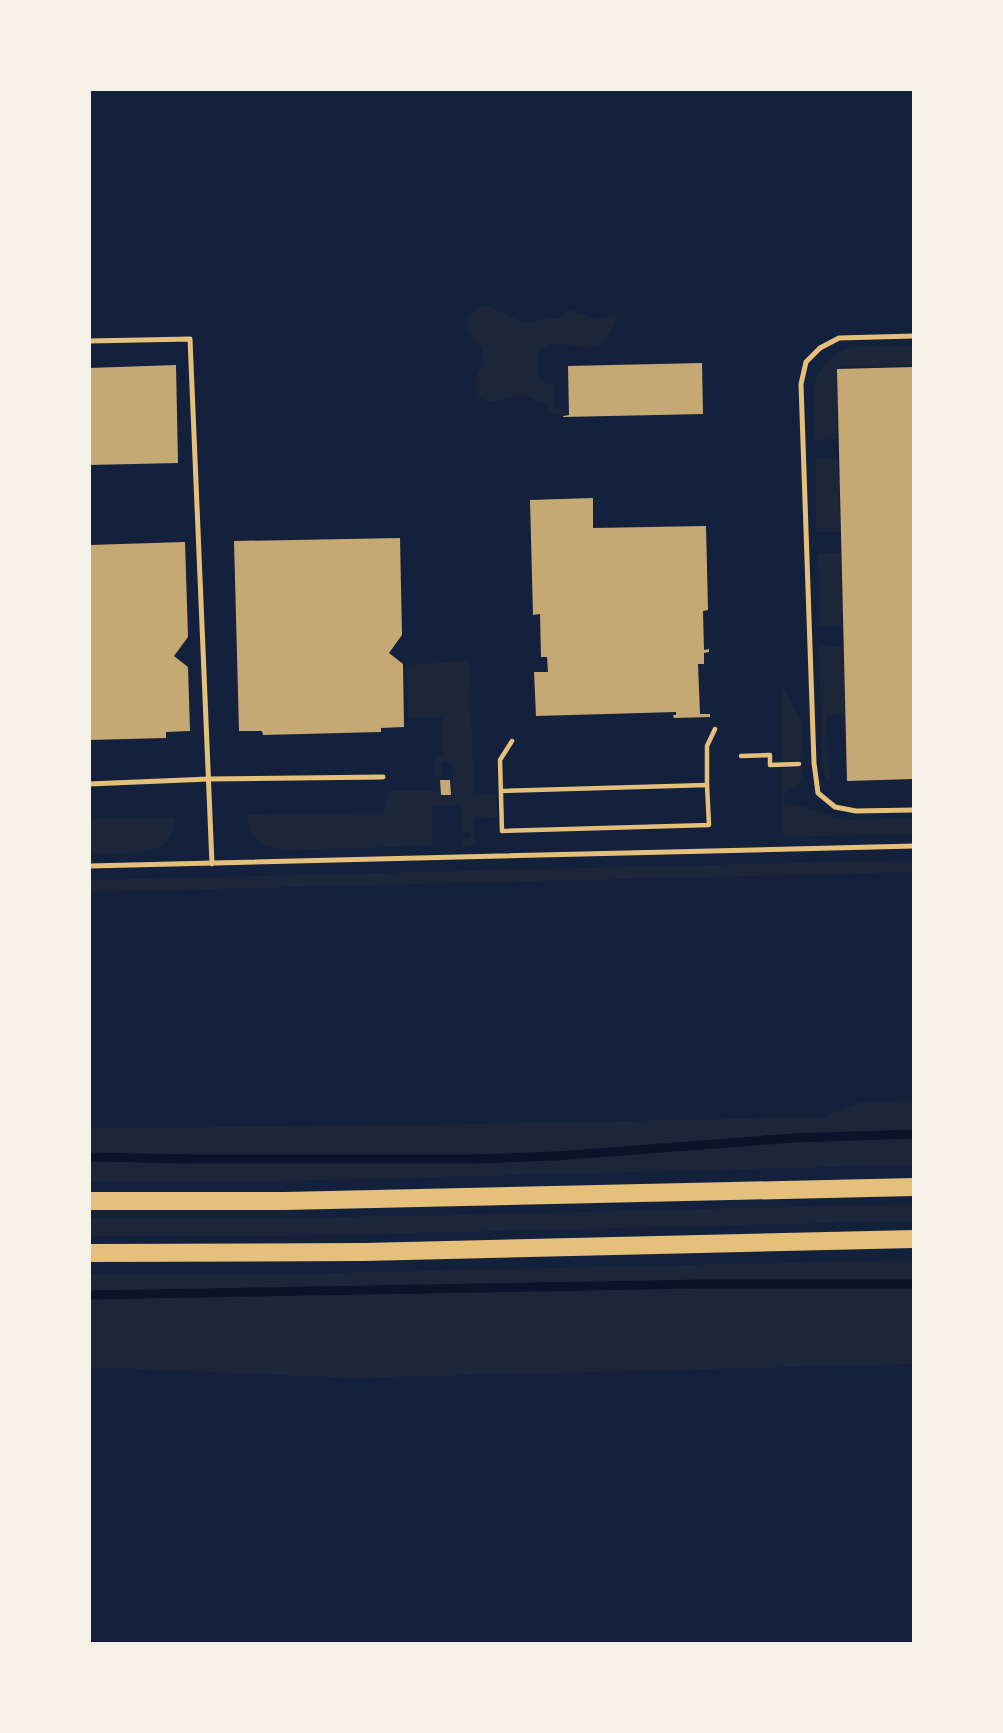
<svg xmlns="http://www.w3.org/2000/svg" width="1003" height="1733" font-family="'Roboto Condensed',sans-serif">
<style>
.green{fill:#1d2539}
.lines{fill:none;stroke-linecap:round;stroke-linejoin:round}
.stream{stroke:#0b132b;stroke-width:9}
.building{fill:#c6a872}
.path{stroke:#e5c07b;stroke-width:4.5}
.service{stroke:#e5c07b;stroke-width:5}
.primary{stroke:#e5c07b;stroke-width:18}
</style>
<rect width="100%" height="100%" fill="#14213d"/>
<g class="green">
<path d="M481,306L491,307L524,323H530L546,318L560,319L565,312L571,310L597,319H602L616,314L617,318C613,326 608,341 599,345C582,354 562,336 545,347C537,352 535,369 539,377C542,382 548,385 553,386L554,409H566V414L555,415L540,401L538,402C518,385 503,407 485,400C481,399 480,397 478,393C469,378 487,366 482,351C479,341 468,337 465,323L469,314Z"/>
<polygon points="913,345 914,365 837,367 837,439 815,440 813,390 819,372 825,363 837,353 850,347"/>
<polygon points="816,459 838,459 840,532 816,532"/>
<polygon points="818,553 840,553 842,626 818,626 817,554"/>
<polygon points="820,646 843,647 845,715 827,715 829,779 826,780 822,767 819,647"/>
<path d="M469,661L474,795H496L497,817L475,818V844L462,846V839L471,838V832L462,833L460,805L432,806L433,846L283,850C261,847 250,838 247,815L385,812V795L387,791H436V793L453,792L452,762H441V775L435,776V756L443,755L442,717H408L407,665Z"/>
<polygon points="781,684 802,722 804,760 782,761"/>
<path d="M804,767C804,781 795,788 783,793L784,804L800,805L844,820L914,818V834L783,837L781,768Z"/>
<path d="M175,817C172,847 157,852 129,853C116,853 102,853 89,854V819Z"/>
<polygon points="914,860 914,872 89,892 89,880"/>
<polygon points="914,1100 914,1165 282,1181 89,1182 89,1128 371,1126 824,1117 861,1102"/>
<polygon points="914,1204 914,1221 285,1236 89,1236 89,1218 282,1218 458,1215"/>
<polygon points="914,1260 914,1364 353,1378 89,1367 89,1274 287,1274"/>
</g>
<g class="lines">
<g class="stream">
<polyline points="89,1157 192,1159 473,1159 557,1156 793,1138 914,1134"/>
<polyline points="89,1295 702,1284 914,1284"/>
</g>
</g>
<g class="building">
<polygon points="702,363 703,414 563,417 563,416 569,415 568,366"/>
<polygon points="176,365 178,463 89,465 89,368"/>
<polygon points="914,367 914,779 847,781 837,369"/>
<polygon points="593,498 593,528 706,526 708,610 703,611 704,650 709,649 709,652 704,653 704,664 698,664 700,714 710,714 710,717 674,718 673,715 676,715 676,712 536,716 534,672 548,672 547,657 541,657 540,614 533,615 530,500"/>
<polygon points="400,538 402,635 389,653 403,664 404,727 381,728 381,732 263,735 262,731 239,731 234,541"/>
<polygon points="185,542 188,637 174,656 188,667 190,731 166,732 166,738 89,740 89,545"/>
<polygon points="440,780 450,780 451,795 441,795"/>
</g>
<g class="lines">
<g class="path">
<polyline points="741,756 770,755 770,765 799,764"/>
<polyline points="707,785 707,746 715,729"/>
<polyline points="501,791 707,785 709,825 502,831 500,760 512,741"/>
</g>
<g class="service">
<polyline points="914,336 839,338 820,348 806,362 801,384 814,763 818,793 835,807 856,811 914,810"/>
<polyline points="89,341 190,339 212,864"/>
<polyline points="89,784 209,779 383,777"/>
<polyline points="89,866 914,846"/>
</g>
<g class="primary">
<polyline points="89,1201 284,1201 914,1187"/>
<polyline points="89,1253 364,1252 914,1239"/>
</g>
</g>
<rect width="1003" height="1733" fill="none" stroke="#f6f1e7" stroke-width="182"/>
</svg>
